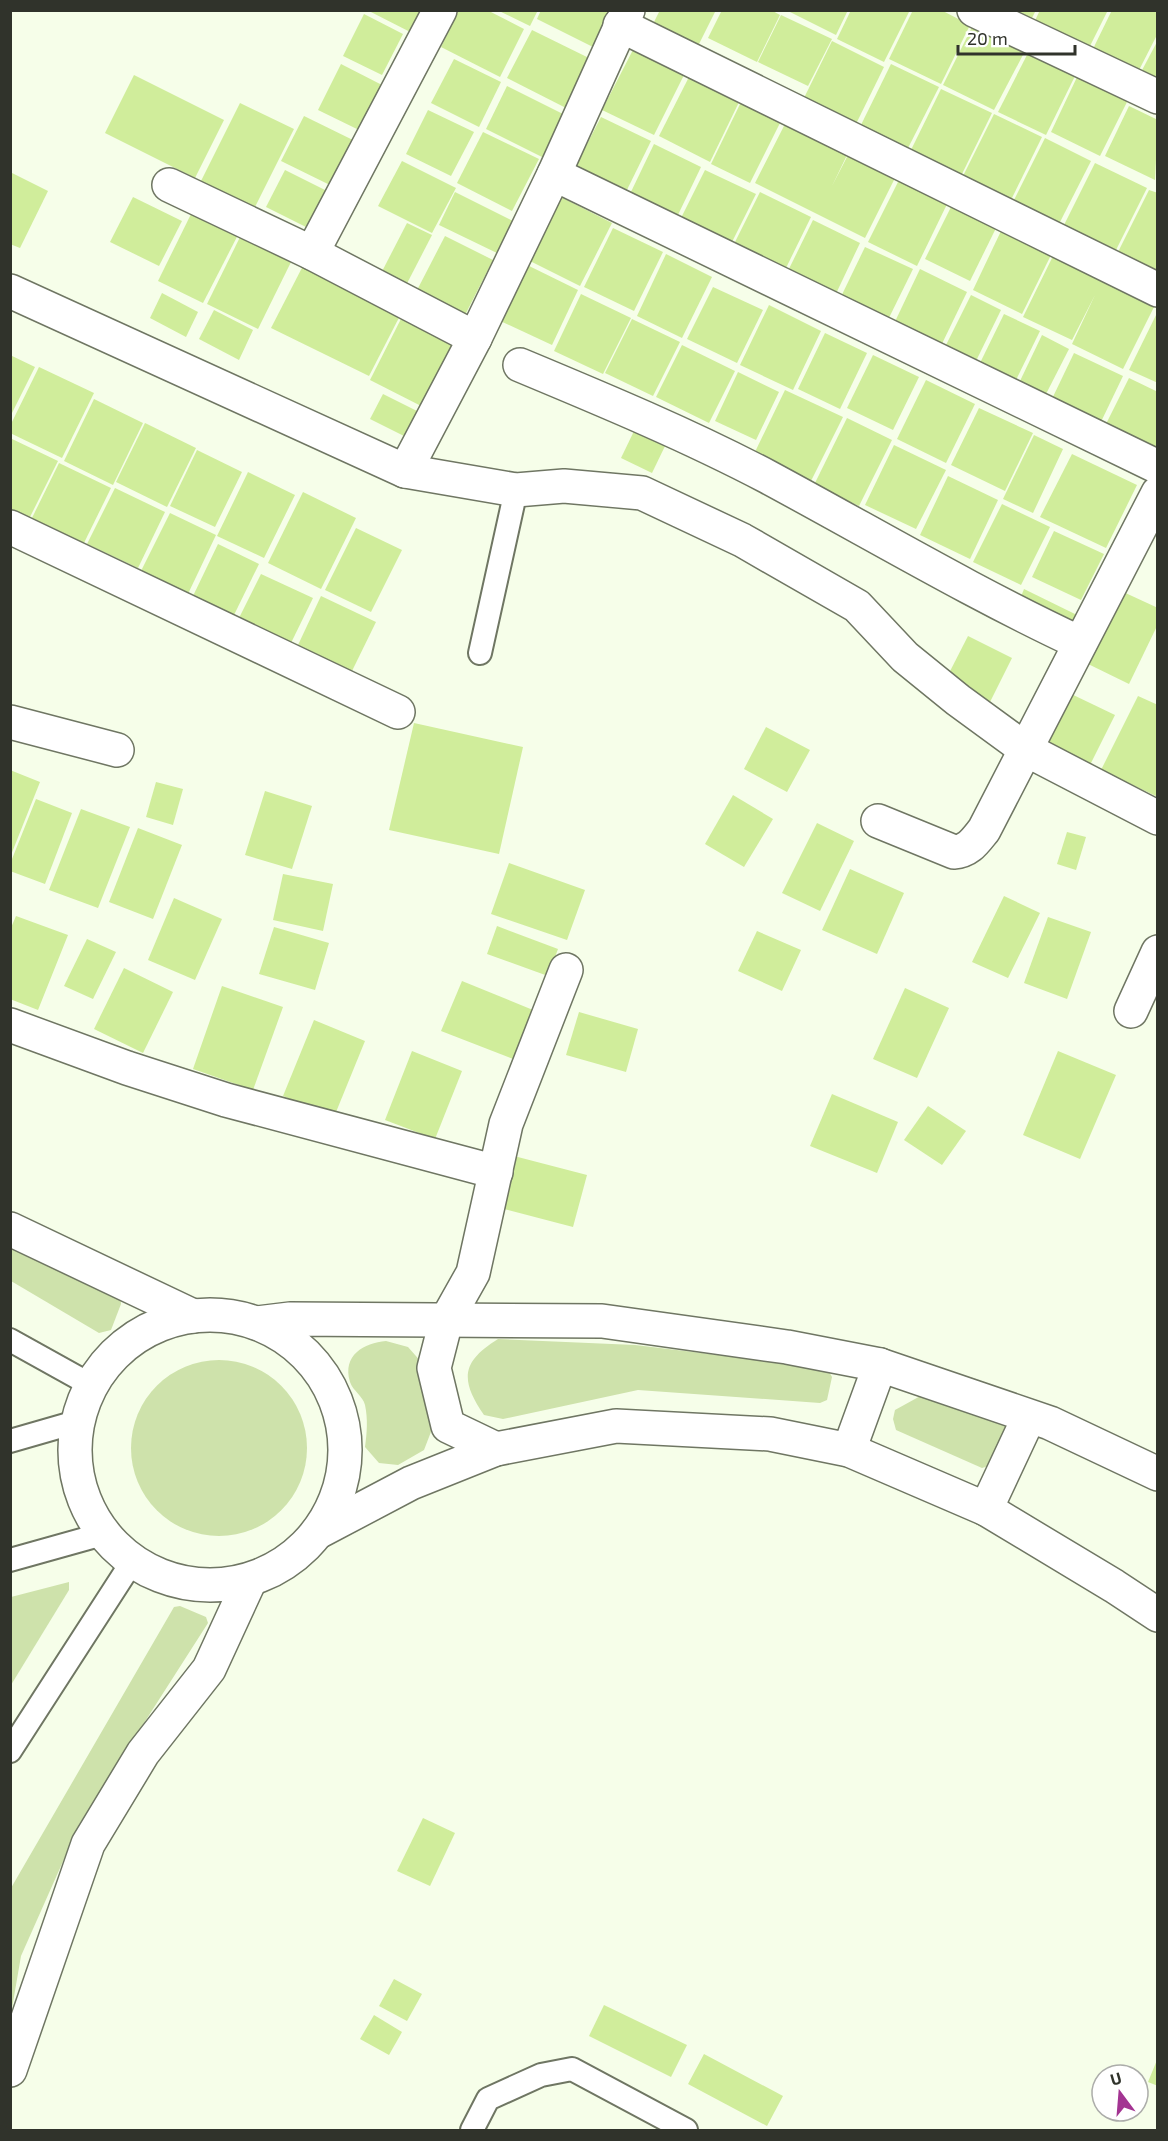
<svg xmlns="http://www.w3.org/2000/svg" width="1168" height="2141" font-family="'Exo 2',sans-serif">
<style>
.green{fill:#cee2ab}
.building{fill:#d0ed9b}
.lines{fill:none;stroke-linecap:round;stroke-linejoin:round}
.service-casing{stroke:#6f7663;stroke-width:26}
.minor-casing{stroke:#6f7663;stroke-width:36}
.tertiary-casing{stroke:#6f7663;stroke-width:36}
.service{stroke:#fff;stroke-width:22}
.minor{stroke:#fff;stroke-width:33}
.tertiary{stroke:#fff;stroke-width:33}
</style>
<rect width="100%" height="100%" fill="#f6fee9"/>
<g class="green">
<polygon points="11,1241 120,1294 121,1304 111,1330 99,1333 11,1281"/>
<path d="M498,1339L635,1345L827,1368L832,1377L827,1400L820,1403L638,1390L503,1419L484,1415C460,1380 461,1362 498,1339Z"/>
<path d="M386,1341L408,1347L423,1364L434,1424L424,1450L398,1465L379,1463L365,1447C367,1433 368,1419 365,1405C363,1396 353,1391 350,1382C342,1355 364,1343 386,1341Z"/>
<circle cx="219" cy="1448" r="88"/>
<polygon points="924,1394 1008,1422 995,1464 982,1468 896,1430 893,1419 895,1410"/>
<polygon points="69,1582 69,1590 11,1685 11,1597"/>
<polygon points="180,1606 206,1617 208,1623 80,1823 21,1956 11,2014 11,1888 174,1607"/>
</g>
<g class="building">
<polygon points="367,10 431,10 418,36"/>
<polygon points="459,10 487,10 524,29 500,77 441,47"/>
<polygon points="497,10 538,10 530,26"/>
<polygon points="541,10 616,10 597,49 537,19"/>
<polygon points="660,10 716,10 698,46 653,24"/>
<polygon points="722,10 771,10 780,15 757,62 708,38"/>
<polygon points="786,10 848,10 836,35"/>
<polygon points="851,10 910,10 884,62 837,39"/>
<polygon points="913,10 941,10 970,25 941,84 889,59"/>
<polygon points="997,10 1036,10 1028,26"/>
<polygon points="1040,10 1108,10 1086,54 1032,27"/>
<polygon points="1112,10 1158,10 1158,33 1136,76 1091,53"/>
<polygon points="364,14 403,34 382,75 343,56"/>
<polygon points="781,15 832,39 808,86 758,62"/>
<polygon points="973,25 1025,51 994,110 943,85"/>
<polygon points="532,30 591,59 566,108 507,78"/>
<polygon points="1158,40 1158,82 1140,74"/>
<polygon points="832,41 884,67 856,124 804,98"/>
<polygon points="636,44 687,69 654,135 602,110"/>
<polygon points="1029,51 1076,74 1046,135 998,112"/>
<polygon points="454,59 501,82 479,127 431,103"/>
<polygon points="341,64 382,85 359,130 318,110"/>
<polygon points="891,64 939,87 905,154 858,131"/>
<polygon points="691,73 741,98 710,162 659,136"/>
<polygon points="134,75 224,120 195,178 105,133"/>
<polygon points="1078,75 1128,100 1100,156 1051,132"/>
<polygon points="507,86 565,115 544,158 486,129"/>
<polygon points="941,89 992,113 961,176 910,152"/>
<polygon points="741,102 781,121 750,183 711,164"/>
<polygon points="240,103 294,129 254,209 200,183"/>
<polygon points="1129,106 1158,120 1155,180 1105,156"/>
<polygon points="428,110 474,132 451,176 406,154"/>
<polygon points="994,114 1042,137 1011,200 963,176"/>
<polygon points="304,116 357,142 334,187 281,161"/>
<polygon points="601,117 651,141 623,198 572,173"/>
<polygon points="786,122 848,153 832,186 848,155 895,178 865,238 755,183"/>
<polygon points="483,132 539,159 512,211 457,183"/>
<polygon points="1045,138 1091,161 1059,224 1013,202"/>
<polygon points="654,144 701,167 676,219 629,196"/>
<polygon points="402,161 456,188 432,233 378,206"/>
<polygon points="1095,163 1147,188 1113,256 1061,231"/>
<polygon points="285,170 329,192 310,229 266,207"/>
<polygon points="705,170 756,194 726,254 675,230"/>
<polygon points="10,172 48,191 20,248 10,244"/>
<polygon points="901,176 949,200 917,266 868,242"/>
<polygon points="1149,190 1158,193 1158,272 1118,252"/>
<polygon points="455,192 515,222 499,254 439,225"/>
<polygon points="760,192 811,217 786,268 734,244"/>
<polygon points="557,195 612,223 580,286 526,259"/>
<polygon points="133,197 182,221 159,266 110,242"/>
<polygon points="953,203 998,224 970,281 925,259"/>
<polygon points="194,208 240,231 203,303 158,281"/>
<polygon points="813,220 860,243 833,300 785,277"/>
<polygon points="407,223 432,235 400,297 375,285"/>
<polygon points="613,228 663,252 634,311 584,287"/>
<polygon points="1001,231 1051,255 1022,314 973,290"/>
<polygon points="242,233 293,258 258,329 207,304"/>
<polygon points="445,236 493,260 463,319 414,296"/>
<polygon points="865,247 913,269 884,328 837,305"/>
<polygon points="666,254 712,277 682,338 637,316"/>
<polygon points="1053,256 1154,307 1123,369 1072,344 1095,295 1072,340 1023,317"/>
<polygon points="307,258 405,306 369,376 271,328"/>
<polygon points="523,263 578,290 552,345 496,319"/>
<polygon points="920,269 967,292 938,352 891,330"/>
<polygon points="713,287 763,310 737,363 687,339"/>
<polygon points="162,293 198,312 186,337 150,318"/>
<polygon points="581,294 631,318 603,374 554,351"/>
<polygon points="971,295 1001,310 976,361 945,347"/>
<polygon points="769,305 821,331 793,390 740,365"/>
<polygon points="214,310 253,330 239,360 199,339"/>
<polygon points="405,311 462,340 427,409 370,380"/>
<polygon points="1158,311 1158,383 1129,370"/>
<polygon points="1004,314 1040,331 1016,380 980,363"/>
<polygon points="632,319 680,342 653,396 605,373"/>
<polygon points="825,333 867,353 840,409 798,389"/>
<polygon points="1042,335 1069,349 1046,394 1020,381"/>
<polygon points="682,345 735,371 709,423 656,397"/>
<polygon points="1074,353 1123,376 1099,426 1050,403"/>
<polygon points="10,355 35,367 10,417"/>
<polygon points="873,355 919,377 893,430 847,408"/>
<polygon points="39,367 94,393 62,458 10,433 10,426"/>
<polygon points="738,372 779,392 756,440 715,421"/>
<polygon points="1129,378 1158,392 1158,454 1104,428"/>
<polygon points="926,380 975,404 946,463 897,439"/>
<polygon points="785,390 843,417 811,481 754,454"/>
<polygon points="383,394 417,411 404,436 370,419"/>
<polygon points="94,399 143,423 113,485 64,461"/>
<polygon points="979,408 1033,433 1005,491 951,465"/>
<polygon points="847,418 892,440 859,506 814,485"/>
<polygon points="145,423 196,448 167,507 116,482"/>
<polygon points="635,429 666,444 652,473 621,458"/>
<polygon points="1034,435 1063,449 1033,513 1003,499"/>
<polygon points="10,438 58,461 29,519 10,510"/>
<polygon points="894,445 946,470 916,529 865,505"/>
<polygon points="197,450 242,472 215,527 170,506"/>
<polygon points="1072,454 1137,485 1106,548 1040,517"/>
<polygon points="59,463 111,488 82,547 30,522"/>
<polygon points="248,472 295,495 264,558 217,536"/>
<polygon points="948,476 998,500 970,559 920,535"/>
<polygon points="115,488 165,512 138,568 87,544"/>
<polygon points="303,492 356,518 321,589 268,563"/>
<polygon points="1002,504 1050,527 1021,585 973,562"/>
<polygon points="170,513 216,535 187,596 140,573"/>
<polygon points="356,528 402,550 371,612 325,590"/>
<polygon points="1054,531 1104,554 1081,600 1032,577"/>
<polygon points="218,544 259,564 234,615 193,596"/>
<polygon points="261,574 313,598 291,643 239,618"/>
<polygon points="1024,589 1077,615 1069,631 1017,607"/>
<polygon points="1119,590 1158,608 1158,624 1129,684 1084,662"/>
<polygon points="321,596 376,622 352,671 298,645"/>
<polygon points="968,636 1012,658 989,704 945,681"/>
<polygon points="1065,691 1115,715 1087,771 1038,747"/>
<polygon points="1138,696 1158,705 1156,796 1101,770"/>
<polygon points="414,723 523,747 499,854 389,830"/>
<polygon points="766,727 810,750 787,792 744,769"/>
<polygon points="10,770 40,782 11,855 10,855"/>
<polygon points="156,782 183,789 173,825 146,817"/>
<polygon points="265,791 312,806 292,869 245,855"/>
<polygon points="733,795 773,819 744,867 705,844"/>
<polygon points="36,799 72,813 45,884 10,871 10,864"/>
<polygon points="81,809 130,827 98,908 49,890"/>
<polygon points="817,823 854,841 820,911 782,893"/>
<polygon points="138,828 182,845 153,919 109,902"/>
<polygon points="1067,832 1086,837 1076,870 1057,864"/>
<polygon points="509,863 585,890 567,940 491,914"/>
<polygon points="850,869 904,893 877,954 822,930"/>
<polygon points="283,874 333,884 323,931 273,920"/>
<polygon points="1004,896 1040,913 1008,978 972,962"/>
<polygon points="174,898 222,919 195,980 148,960"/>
<polygon points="16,916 68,935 38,1010 10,999 10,930"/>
<polygon points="1048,917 1091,932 1067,999 1024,983"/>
<polygon points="497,926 558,949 548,976 487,954"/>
<polygon points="274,927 329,943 315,990 259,974"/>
<polygon points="757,931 801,950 782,991 738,971"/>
<polygon points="87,939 116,952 93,999 64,986"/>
<polygon points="124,968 173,992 143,1053 94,1029"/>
<polygon points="462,981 533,1010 513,1059 441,1031"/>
<polygon points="222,986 283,1007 253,1090 193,1069"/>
<polygon points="905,988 949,1008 917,1078 873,1059"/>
<polygon points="579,1012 638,1029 626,1072 566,1055"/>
<polygon points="314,1020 365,1041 334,1117 283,1096"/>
<polygon points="412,1051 462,1071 435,1139 385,1120"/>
<polygon points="1058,1051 1116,1075 1080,1159 1023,1135"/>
<polygon points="832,1094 898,1122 877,1173 810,1146"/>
<polygon points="928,1106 966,1131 942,1165 904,1140"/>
<polygon points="514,1156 587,1175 573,1227 500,1208"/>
<polygon points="423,1818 455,1833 430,1886 397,1871"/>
<polygon points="394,1979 422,1994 407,2021 379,2006"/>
<polygon points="604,2005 687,2045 671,2077 589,2036"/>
<polygon points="374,2015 402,2032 389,2055 360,2039"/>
<polygon points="704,2054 783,2096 767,2126 688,2084"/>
<polygon points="1157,2060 1158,2060 1158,2086 1148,2082"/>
</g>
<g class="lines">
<g class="service-casing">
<g id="service">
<polyline points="480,653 516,490"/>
<polyline points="10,1340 91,1385"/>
<polyline points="10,1441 76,1422"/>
<polyline points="10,1560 103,1534"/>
<polyline points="10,1751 132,1562"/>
<polyline points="472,2130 488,2099 541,2075 572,2069 686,2130"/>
</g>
</g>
<g class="minor-casing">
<g id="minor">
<polyline points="974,10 1158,97"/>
<polyline points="620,25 1158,290"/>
<polyline points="554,174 1158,467"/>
<polyline points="169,185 312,253 475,338"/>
<polyline points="312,253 440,10"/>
<path d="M520,365C604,400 688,435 768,477C872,533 973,593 1080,643"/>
<polyline points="405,471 475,338 554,174 628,10"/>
<polyline points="10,527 398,712"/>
<polyline points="10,722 117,750"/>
<path d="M878,821L954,852C969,851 975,841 984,830L1158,493"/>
<polyline points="1131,1011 1158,952"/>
<polyline points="10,1025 127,1068 226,1100 496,1172"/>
<polyline points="10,1229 193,1316"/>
<polyline points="496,1449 448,1426 434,1368 446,1321 473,1273 506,1124 566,970"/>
</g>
</g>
<g class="tertiary-casing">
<g id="tertiary">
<polyline points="10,291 405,471 516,490 564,486 642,493 742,540 857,606 905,657 958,700 1025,749 1158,818"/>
<circle cx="210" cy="1450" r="135"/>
<polyline points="257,1323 290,1319 602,1321 787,1347 880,1365 1050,1423 1158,1474"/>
<polyline points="849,1450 880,1365"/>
<polyline points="986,1509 1029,1417"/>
<polyline points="320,1531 411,1483 496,1449 616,1426 770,1434 849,1450 986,1509 1114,1586 1158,1615"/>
<polyline points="10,2070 88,1844 143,1753 209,1669 250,1580"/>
</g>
</g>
<use href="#service" class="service"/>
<use href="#minor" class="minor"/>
<use href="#tertiary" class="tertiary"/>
</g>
<rect width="1168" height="2141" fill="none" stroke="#30332b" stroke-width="24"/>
<g transform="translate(1120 2093) rotate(344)"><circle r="28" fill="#ffffff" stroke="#acadaa" stroke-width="1.5"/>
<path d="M0-4.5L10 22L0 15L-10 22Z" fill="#a33492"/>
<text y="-9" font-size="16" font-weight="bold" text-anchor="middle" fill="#30332b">U</text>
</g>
<path d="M958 45v9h117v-9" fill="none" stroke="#30332b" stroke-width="3"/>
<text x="967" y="45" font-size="18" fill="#30332b" stroke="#ffffff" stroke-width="4.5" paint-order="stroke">20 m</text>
</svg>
